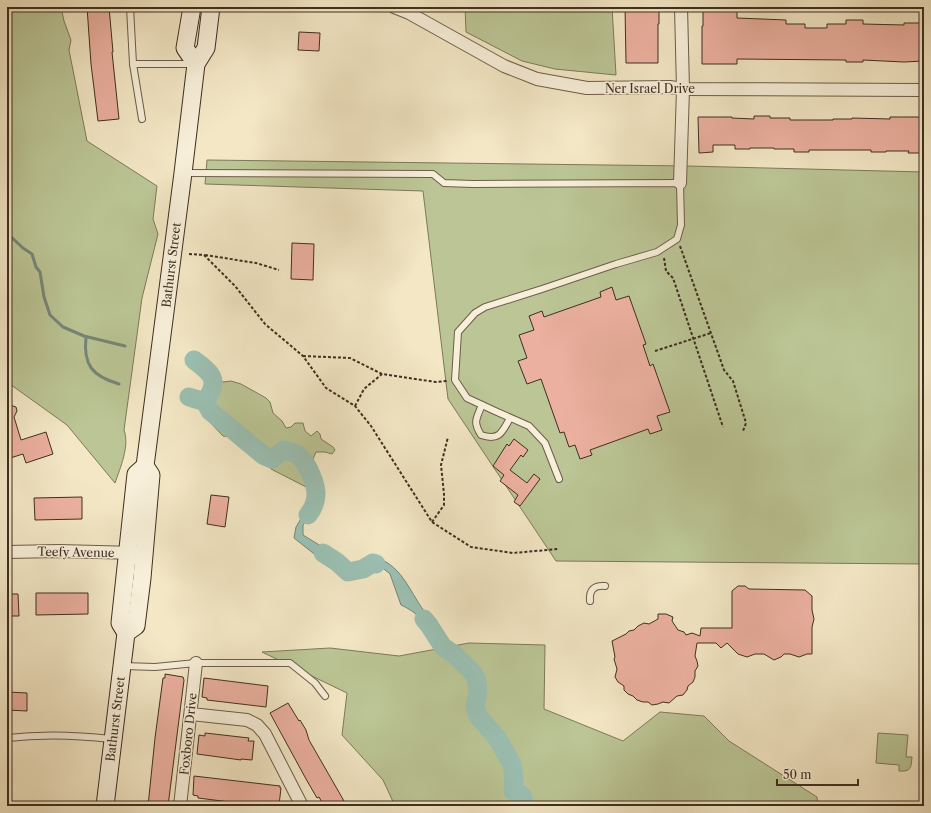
<svg xmlns="http://www.w3.org/2000/svg" width="931" height="813" font-family="'Libre Caslon Text',serif">
<style>
.green{fill:#bbc595;stroke:#7d7a5a}
.water{fill:#9bc0b3;stroke:#768678}
.lines{fill:none;stroke-linecap:round;stroke-linejoin:round}
.stream{stroke:#768678;stroke-width:3}
.river{stroke:#9bc0b3;stroke-width:19}
.building{fill:#ebb09f;stroke:#3f2f20}
.service-casing{stroke:#6c5d49;stroke-width:8}
.minor-casing{stroke:#6c5d49;stroke-width:14}
.secondary-casing{stroke:#3f2f20;stroke-width:19}
.path{stroke:#3f2f20;stroke-width:2;stroke-dasharray:3 2;stroke-linecap:butt}
.service{stroke:#f7efd9;stroke-width:6}
.minor{stroke:#f7efd9;stroke-width:12}
.secondary{stroke:#f7efd9;stroke-width:17}
.labels{text-anchor:middle;dominant-baseline:central;stroke-width:3;stroke-linejoin:round;paint-order:stroke}
.street-label{font-size:12px;fill:#3f2f20;stroke:#f7efd9}
</style>
<rect width="100%" height="100%" fill="#f3e7c5"/>
<filter id="stains"><feTurbulence type="fractalNoise" baseFrequency=".005" numOctaves="4"/><feColorMatrix values="0 0 0 0 .2 0 0 0 0 .09 0 0 0 0 .02 0 0 0 .5 -.17"/></filter>
<radialGradient id="worn" r=".72"><stop offset=".6" stop-color="#630" stop-opacity="0"/><stop offset="1" stop-color="#630" stop-opacity=".3"/></radialGradient>
<g class="green">
<path d="M7,7H61L64,21L71,40L69,50L87,141L157,186L153,219L158,234L142,298L124,430C130,446 120,468 115,483L67,425L7,382Z"/>
<polygon points="465,7 612,7 616,75 555,69 522,61 466,32"/>
<polygon points="207,160 687,166 924,172 924,564 556,561 448,399 423,191 205,184"/>
<path d="M209,367C215,371 217,378 223,382L231,381L241,384L266,398L270,402L273,413L282,421L286,428L291,427L295,423H303L305,431L311,436L317,431L320,434L321,439L333,447L335,450L332,454L325,452H316L312,461L308,464L321,490L314,491L271,469L266,458L261,457L257,451L240,443L231,437L223,436L208,420L203,407L195,399L203,396L208,391L207,378L204,370L206,368Z"/>
<polygon points="469,643 545,645 544,709 623,741 660,712 704,716 729,741 817,797 818,806 395,806 383,780 342,735 347,693 262,652 330,648 399,656"/>
<path d="M878,733L908,735L906,757H912C911,768 911,772 899,771V765L876,763Z"/>
</g>
<path class="water" d="M321,490L320,501L312,515L303,525V535L352,565L367,562L377,558C403,566 411,595 427,615C432,622 437,627 441,635L440,639H433C430,624 415,611 401,605L390,574L384,569L376,565L368,569L361,574C352,573 345,567 337,570L334,562L325,557H318L294,538L296,527L302,517L306,514L314,491Z"/>
<g class="lines">
<g class="stream">
<polyline points="7,228 9,235 23,248 32,254 36,267 40,272 44,297 50,315 63,327 84,336 125,346"/>
<path d="M86,337C83,365 92,376 119,384"/>
</g>
<g class="river">
<path d="M194,360C213,374 220,380 205,402"/>
<path d="M189,397L205,402L210,411L263,455L272,459L284,450C288,451 293,452 296,454C302,457 305,463 308,468C316,484 321,499 308,515"/>
<polyline points="323,553 337,562 348,572 363,569 373,563 376,564"/>
<path d="M424,619L429,625L443,647L455,655L474,674L477,681L478,693L475,706L478,716L497,738L512,764L514,779L513,791C522,793 524,797 524,806"/>
</g>
</g>
<g class="building">
<polygon points="87,7 109,7 113,52 112,52 119,119 98,121 91,64"/>
<polygon points="625,7 659,7 659,24 658,24 658,63 626,63"/>
<polygon points="703,7 737,7 737,18 786,20 786,24 805,24 805,28 827,28 827,24 846,24 846,20 863,20 863,24 904,25 904,23 922,23 922,25 924,25 924,61 904,62 863,60 863,62 846,62 846,60 737,59 737,64 702,64 702,26 703,26"/>
<polygon points="299,32 320,33 319,51 298,50"/>
<polygon points="754,116 770,116 770,118 790,118 790,120 833,120 833,119 852,119 852,118 890,119 890,117 924,117 924,153 908,153 909,151 886,151 886,152 871,152 871,150 809,150 809,152 794,152 794,149 774,149 774,148 750,148 750,149 735,149 735,145 713,145 713,152 699,153 698,117 732,117 732,118 754,119"/>
<polygon points="292,243 314,244 313,280 291,279"/>
<polygon points="612,287 616,300 629,296 646,344 643,345 650,366 653,364 670,412 657,416 662,430 650,434 648,429 590,450 592,455 580,459 575,445 569,447 564,432 560,433 541,379 527,384 518,361 527,358 519,335 534,330 529,316 542,311 544,317 601,297 600,292"/>
<polygon points="7,402 9,402 10,405 16,407 17,411 14,417 21,440 46,432 53,454 26,463 23,454 7,459"/>
<polygon points="514,439 528,450 523,457 521,455 510,470 527,483 534,474 540,479 520,506 514,502 518,495 500,481 504,475 493,466 507,444 509,446"/>
<polygon points="211,495 229,497 225,527 207,524"/>
<polygon points="82,497 82,519 35,520 34,498"/>
<polygon points="738,586 745,586 749,589 805,590 812,596 812,610 814,619 812,627 812,654 807,654 799,657 790,654 784,654 781,657 774,660 764,654 755,654 747,657 738,654 727,643 721,648 716,643 697,643 695,656 697,661 698,666 695,671 695,677 693,682 688,686 687,690 683,695 677,696 669,703 663,702 658,704 652,705 648,702 643,702 637,700 633,696 628,694 624,690 624,686 618,682 615,677 617,669 614,659 615,657 612,641 626,634 629,631 634,630 638,626 644,623 649,624 658,619 658,614 666,614 673,617 672,621 678,630 684,632 686,635 692,633 700,636 701,628 732,628 732,591"/>
<polygon points="36,593 88,593 88,614 36,615"/>
<polygon points="7,594 18,594 19,616 7,616"/>
<polygon points="165,674 183,677 184,680 168,806 148,806 155,738 163,678 165,678"/>
<polygon points="204,678 268,686 266,707 207,700 207,698 202,697"/>
<polygon points="7,692 27,693 27,711 7,710"/>
<polygon points="288,703 299,721 300,720 306,730 309,740 344,801 342,802 345,806 324,806 319,797 317,798 306,779 270,713"/>
<polygon points="205,733 249,738 248,741 254,741 252,760 241,759 241,760 197,754 199,735 205,736"/>
<polygon points="194,776 280,786 280,788 281,788 279,805 262,806 198,798 198,796 193,795"/>
</g>
<g class="lines">
<g class="service-casing">
<g id="service">
<polyline points="130,7 133,64 142,119"/>
<polyline points="133,64 192,64"/>
<polyline points="184,173 433,174 444,183 473,184 680,183 681,225 677,239 657,252 616,264 542,289 485,307 475,313 458,332 455,380 467,398 495,411 529,426 545,443 559,479"/>
<path d="M482,405C476,419 473,422 481,435C499,441 502,433 510,418"/>
<path d="M590,601C589,590 594,585 605,586"/>
<polyline points="123,666 155,667 196,663 290,663 315,683 325,696"/>
<path d="M7,738C41,734 77,735 111,739"/>
</g>
</g>
<g class="minor-casing">
<g id="minor">
<polyline points="394,7 409,13 504,66 537,79 587,88 670,87 683,89 924,90"/>
<polyline points="680,183 683,89 681,7"/>
<polyline points="7,552 59,551 136,553"/>
<polyline points="191,714 247,720 257,725 265,734 302,806"/>
<polyline points="180,806 196,663"/>
</g>
</g>
<g class="secondary-casing">
<g id="secondary">
<polyline points="192,7 185,48 196,64"/>
<polyline points="126,633 136,626 142,578 151,475 145,466 183,173 196,64 206,48 211,7"/>
<polyline points="105,806 126,633 120,623 136,474 145,466"/>
</g>
</g>
<g class="path">
<polyline points="680,246 724,370 733,381 746,423 743,431"/>
<polyline points="189,254 204,255 235,286 265,324 303,356 326,388 355,406 371,426 432,522 471,547 513,553 558,549"/>
<polyline points="205,255 256,263 279,270"/>
<polyline points="664,258 666,271 673,278 723,427"/>
<polyline points="655,351 711,333"/>
<polyline points="303,356 350,358 382,374 436,382 448,381"/>
<polyline points="355,406 364,389 382,374"/>
<polyline points="432,522 444,505 444,494 441,465 448,437"/>
</g>
<use href="#service" class="service"/>
<use href="#minor" class="minor"/>
<use href="#secondary" class="secondary"/>
</g>
<g class="labels">
<g class="street-label">
<text x="650" y="88">Ner Israel Drive</text>
<text transform="translate(171 265) rotate(-83)">Bathurst Street</text>
<text transform="translate(76 552) rotate(1)">Teefy Avenue</text>
<text transform="translate(115 719) rotate(-83)">Bathurst Street</text>
<text transform="translate(188 734) rotate(-84)">Foxboro Drive</text>
</g>
</g>
<rect width="931" height="813" fill="none" stroke="#f3e7c5" stroke-width="24"/>
<rect x="8" y="8" width="915" height="797" fill="none" stroke="#3f2f20" stroke-width="2"/>
<rect x="12" y="12" width="907" height="789" fill="none" stroke="#3f2f20"/>
<path d="M777 779v6h81v-6" fill="none" stroke="#3f2f20" stroke-width="2"/>
<text x="783" y="779" font-size="12" fill="#3f2f20" stroke="#f7efd9" stroke-width="3" paint-order="stroke">50 m</text>
<rect width="100%" height="100%" filter="url(#stains)"/>
<rect width="100%" height="100%" fill="url(#worn)"/>
</svg>
